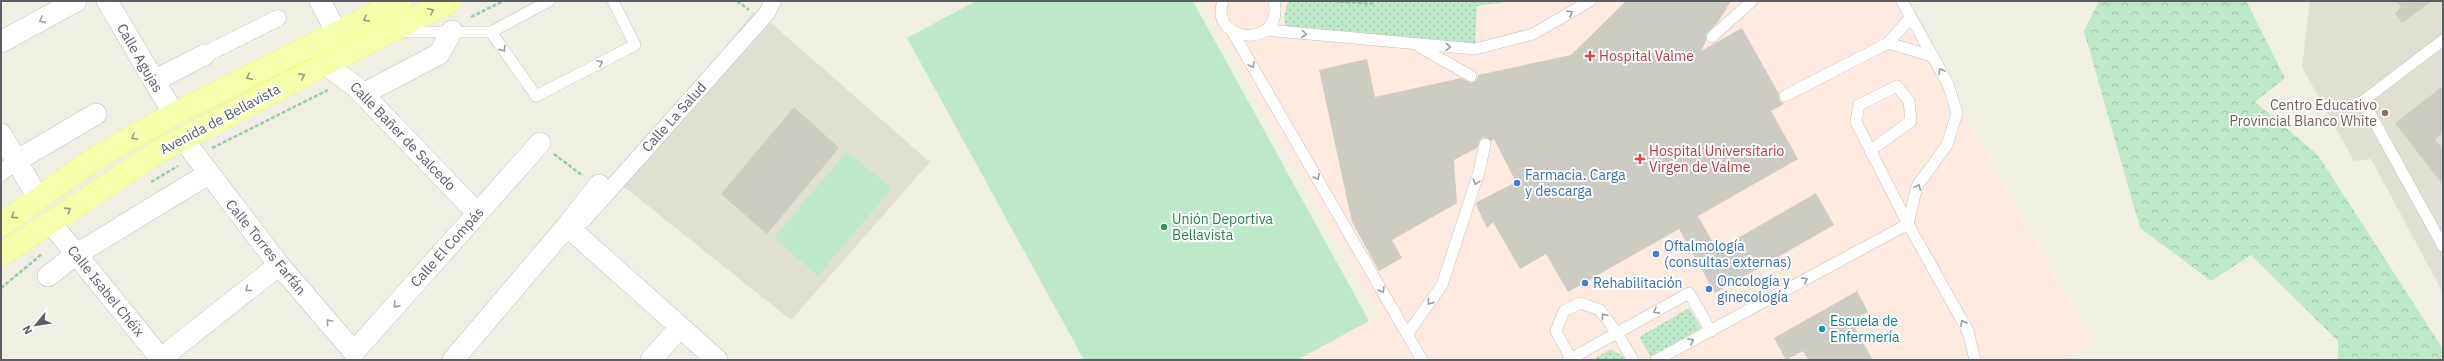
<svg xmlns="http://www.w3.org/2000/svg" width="2444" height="361" font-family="'IBM Plex Sans',sans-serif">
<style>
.education{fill:#dfe0d2}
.medical{fill:#feeade}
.forest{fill:url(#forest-crowns)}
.garden{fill:url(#garden-dots)}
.pitch{fill:#bee9c9}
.building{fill:#cdccc2}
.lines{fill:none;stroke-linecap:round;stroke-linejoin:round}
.service-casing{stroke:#c0c1c8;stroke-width:12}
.pedestrian-casing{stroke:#c0c1c8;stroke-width:17}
.minor-casing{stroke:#c0c1c8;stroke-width:22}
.primary-casing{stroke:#fefd4e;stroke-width:23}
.path{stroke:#95cbb3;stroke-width:2.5;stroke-dasharray:4 2;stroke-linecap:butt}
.service{stroke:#fff;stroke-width:11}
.pedestrian{stroke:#fff;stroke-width:16}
.minor{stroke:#fff;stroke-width:21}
.primary{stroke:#f6ffa9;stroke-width:22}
.oneway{stroke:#999e81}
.oneway2{stroke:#9d9ea3}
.health-dot{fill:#e0444e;stroke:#fff;stroke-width:1.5}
.education-dot{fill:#8d6e63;stroke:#fff;stroke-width:1.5}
.shop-dot{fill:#3f7fe0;stroke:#fff;stroke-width:1.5}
.leisure-dot{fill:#2e9e5b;stroke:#fff;stroke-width:1.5}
.culture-dot{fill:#0f9aa8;stroke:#fff;stroke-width:1.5}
.labels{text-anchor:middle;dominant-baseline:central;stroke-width:4;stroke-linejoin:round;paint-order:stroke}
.health-label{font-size:14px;fill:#be3a42;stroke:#fff;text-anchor:start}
.street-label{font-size:14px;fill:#5b5d66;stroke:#fff}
.education-label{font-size:14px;fill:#785e54;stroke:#fff;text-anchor:end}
.shop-label{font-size:14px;fill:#366cbe;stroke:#fff;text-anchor:start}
.leisure-label{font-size:14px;fill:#27864d;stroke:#fff;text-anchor:start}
.culture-label{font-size:14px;fill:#0d838f;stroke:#fff;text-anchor:start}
</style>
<defs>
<pattern id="forest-crowns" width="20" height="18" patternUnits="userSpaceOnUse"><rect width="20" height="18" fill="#bee9c9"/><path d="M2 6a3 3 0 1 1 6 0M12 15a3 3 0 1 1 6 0" fill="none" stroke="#9dc0a7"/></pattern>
<pattern id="garden-dots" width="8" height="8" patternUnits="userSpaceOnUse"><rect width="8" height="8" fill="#bee9c9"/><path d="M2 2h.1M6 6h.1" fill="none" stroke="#9dc0a7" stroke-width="1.8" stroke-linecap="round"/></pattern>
</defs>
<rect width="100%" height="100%" fill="#eff0e3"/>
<g class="education">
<polygon points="2310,1 2443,1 2443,293 2371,159 2354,161 2302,67"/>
<polygon points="753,12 770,22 930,162 791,320 622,185"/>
</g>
<polygon class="medical" points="1202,1 1901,1 2093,343 2064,360 1298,360 1378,315"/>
<polygon class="forest" points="2099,1 2246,1 2285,78 2255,102 2318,155 2443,349 2443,360 2338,360 2338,341 2251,255 2211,281 2140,228 2084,31"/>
<g class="garden">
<polygon points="1288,1 1514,1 1477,6 1475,49 1287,32 1284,17"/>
<polygon points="1689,308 1701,328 1651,357 1639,337"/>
<polygon points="1611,349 1624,357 1624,360 1592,360"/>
</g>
<g class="pitch">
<polygon points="976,1 1193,1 1369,321 1297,360 1084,360 907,38"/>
<polygon points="847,151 892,188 818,276 774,238"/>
</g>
<g class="building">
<polygon points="1626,1 1731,1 1718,22 1706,34 1706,41 1701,51 1742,28 1779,94 1779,100 1784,104 1771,111 1798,159 1698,216 1717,250 1816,193 1834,225 1715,293 1679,229 1568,292 1546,254 1520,269 1493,222 1487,228 1476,205 1477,202 1516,182 1494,139 1491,141 1483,137 1480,140 1477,148 1454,160 1457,203 1392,240 1402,258 1379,271 1352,222 1319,70 1367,59 1375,97 1461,78 1471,83 1477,80 1478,75 1571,55"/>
<polygon points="2396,1 2432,1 2402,23 2395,13 2401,7"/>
<polygon points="2443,86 2443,133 2435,139 2443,150 2443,185 2395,123"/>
<polygon points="794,107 839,148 767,234 721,194"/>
<polygon points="1857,291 1868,312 1851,321 1873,360 1808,360 1803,351 1786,360 1774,338"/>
</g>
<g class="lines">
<g class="service-casing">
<g id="service">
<path d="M1223,1C1208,43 1285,50 1274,1"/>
<polyline points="1266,30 1475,49 1533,34 1590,1"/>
<polyline points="1232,31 1422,360"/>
<polyline points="400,32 491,32 536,96 635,45 613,1"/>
<polyline points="491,32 549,1"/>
<polyline points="1712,37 1752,1"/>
<polyline points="2443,40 2363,101 2443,246"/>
<polyline points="1888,43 1911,17"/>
<polyline points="1420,47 1471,76"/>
<polyline points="1785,96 1888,43 1932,56"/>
<polyline points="1870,151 1911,121 1909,101 1897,86 1859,105 1856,122 1908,224 1968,331 1975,360"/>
<polyline points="1408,333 1442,285 1479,172 1485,144"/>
<polyline points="1571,359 1556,331 1564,311 1580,303 1600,310 1617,333 1633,360"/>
<polyline points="1568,360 1689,293 1711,331"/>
<polyline points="1656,360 1908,224 1917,186 1947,145 1957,113 1948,84 1902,1"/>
</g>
</g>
<g class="pedestrian-casing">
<g id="pedestrian">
<polyline points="204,55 278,18"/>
<polyline points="1,173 16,161"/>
<polyline points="583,220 767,13 773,1"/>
</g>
</g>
<g class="minor-casing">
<g id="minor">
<polyline points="107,1 174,114"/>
<polyline points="320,1 337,33"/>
<polyline points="1,42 76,1"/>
<polyline points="325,64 356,87 477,213"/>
<polyline points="154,81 204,55"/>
<polyline points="363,94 439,54 452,31"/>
<polyline points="1,134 38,198"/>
<polyline points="183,139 279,265 354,352 540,143"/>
<polyline points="16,161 96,114"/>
<polyline points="50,222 162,360"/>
<polyline points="567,226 717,360"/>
<polyline points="48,276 77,254 208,174"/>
<polyline points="159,360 279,265"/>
<polyline points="453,360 567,226 599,185"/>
<polyline points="651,360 680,327"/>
</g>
</g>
<g class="primary-casing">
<g id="primary">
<polyline points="1,225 94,159 174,114 401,1"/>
<polyline points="1,255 156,153 325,64 450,1"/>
</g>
</g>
<g class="path">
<polyline points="737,1 749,10"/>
<polyline points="1334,1 1371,4 1376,1"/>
<polyline points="471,17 503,1"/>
<polyline points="212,148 328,90"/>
<polyline points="554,154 583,176"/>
<polyline points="151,182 178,166"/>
<polyline points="1,288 42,254"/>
<polyline points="2071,360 2073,360"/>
</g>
<use href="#service" class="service"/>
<use href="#pedestrian" class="pedestrian"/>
<use href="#minor" class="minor"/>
<use href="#primary" class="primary"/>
</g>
<defs><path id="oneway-chevron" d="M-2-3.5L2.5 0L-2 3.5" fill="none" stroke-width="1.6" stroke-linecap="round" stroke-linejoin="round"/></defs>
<g class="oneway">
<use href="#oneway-chevron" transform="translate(431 11) rotate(-27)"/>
<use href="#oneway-chevron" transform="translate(366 19) rotate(153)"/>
<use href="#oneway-chevron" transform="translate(302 76) rotate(-28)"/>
<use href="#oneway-chevron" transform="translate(249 77) rotate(154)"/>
<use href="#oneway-chevron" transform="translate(134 137) rotate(150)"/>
<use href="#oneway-chevron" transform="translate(68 210) rotate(-33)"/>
<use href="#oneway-chevron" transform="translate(14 216) rotate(144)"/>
</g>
<g class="oneway2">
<use href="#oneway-chevron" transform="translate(1570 13) rotate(-30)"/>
<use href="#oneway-chevron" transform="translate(42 20) rotate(151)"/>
<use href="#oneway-chevron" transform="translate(1304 34) rotate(6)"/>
<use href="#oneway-chevron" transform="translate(1448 47) rotate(4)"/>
<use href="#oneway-chevron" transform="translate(503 49) rotate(55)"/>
<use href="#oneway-chevron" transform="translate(600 63) rotate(-27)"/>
<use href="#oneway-chevron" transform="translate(1252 65) rotate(60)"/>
<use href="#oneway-chevron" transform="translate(1941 71) rotate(-119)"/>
<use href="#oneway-chevron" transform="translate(1317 177) rotate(60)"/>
<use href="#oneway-chevron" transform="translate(1476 182) rotate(108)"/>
<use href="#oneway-chevron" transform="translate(1918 187) rotate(-66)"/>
<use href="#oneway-chevron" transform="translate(1805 280) rotate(-28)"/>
<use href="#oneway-chevron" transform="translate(248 289) rotate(142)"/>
<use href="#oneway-chevron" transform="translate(1382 290) rotate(60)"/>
<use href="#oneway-chevron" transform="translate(1430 302) rotate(125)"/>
<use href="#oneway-chevron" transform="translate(396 305) rotate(132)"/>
<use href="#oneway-chevron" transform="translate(1656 311) rotate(151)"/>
<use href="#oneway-chevron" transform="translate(1604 316) rotate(-128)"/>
<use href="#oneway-chevron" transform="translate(329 322) rotate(-131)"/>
<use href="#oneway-chevron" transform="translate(1963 323) rotate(-119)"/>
<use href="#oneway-chevron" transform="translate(1691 341) rotate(-28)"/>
</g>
<g class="health-dot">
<path d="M1588 50h4v4h4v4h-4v4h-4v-4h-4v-4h4z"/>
<path d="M1638 153h4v4h4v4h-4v4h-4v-4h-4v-4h4z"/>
</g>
<circle class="education-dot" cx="2385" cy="113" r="4"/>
<g class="shop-dot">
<circle cx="1517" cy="183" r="4"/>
<circle cx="1656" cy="254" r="4"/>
<circle cx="1585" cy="283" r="4"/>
<circle cx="1709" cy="289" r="4"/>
</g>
<circle class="leisure-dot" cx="1164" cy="227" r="4"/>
<circle class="culture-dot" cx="1822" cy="329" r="4"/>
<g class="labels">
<g class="health-label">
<text x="1599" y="56">Hospital Valme</text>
<text x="1649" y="151">Hospital Universitario<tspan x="1649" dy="16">Virgen de Valme</tspan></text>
</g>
<g class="street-label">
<text transform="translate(140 58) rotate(60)">Calle Agujas</text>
<text transform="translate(674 117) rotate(-48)">Calle La Salud</text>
<text transform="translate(220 119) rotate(-28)">Avenida de Bellavista</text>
<text transform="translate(403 136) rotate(46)">Calle Bañer de Salcedo</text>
<text transform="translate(266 247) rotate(51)">Calle Torres Farfán</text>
<text transform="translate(447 247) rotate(-48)">Calle El Compás</text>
<text transform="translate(106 291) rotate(51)">Calle Isabel Chéix</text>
</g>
<g class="education-label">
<text x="2377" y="105">Centro Educativo<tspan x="2377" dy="16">Provincial Blanco White</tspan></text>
</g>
<g class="shop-label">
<text x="1525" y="175">Farmacia. Carga<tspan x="1525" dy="16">y descarga</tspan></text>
<text x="1664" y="246">Oftalmología<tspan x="1664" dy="16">(consultas externas)</tspan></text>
<text x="1717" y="281">Oncología y<tspan x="1717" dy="16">ginecología</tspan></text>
<text x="1593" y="283">Rehabilitación</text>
</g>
<g class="leisure-label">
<text x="1172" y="219">Unión Deportiva<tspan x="1172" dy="16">Bellavista</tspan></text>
</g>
<g class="culture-label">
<text x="1830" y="321">Escuela de<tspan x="1830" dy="16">Enfermería</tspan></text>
</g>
</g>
<rect width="2444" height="361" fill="none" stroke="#5b5d66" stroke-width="4"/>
<g transform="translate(36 325) rotate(240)" stroke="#ffffff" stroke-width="3" paint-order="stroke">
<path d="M0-3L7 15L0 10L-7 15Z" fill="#5b5d66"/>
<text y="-6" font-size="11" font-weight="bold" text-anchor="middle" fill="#5b5d66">N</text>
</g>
</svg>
